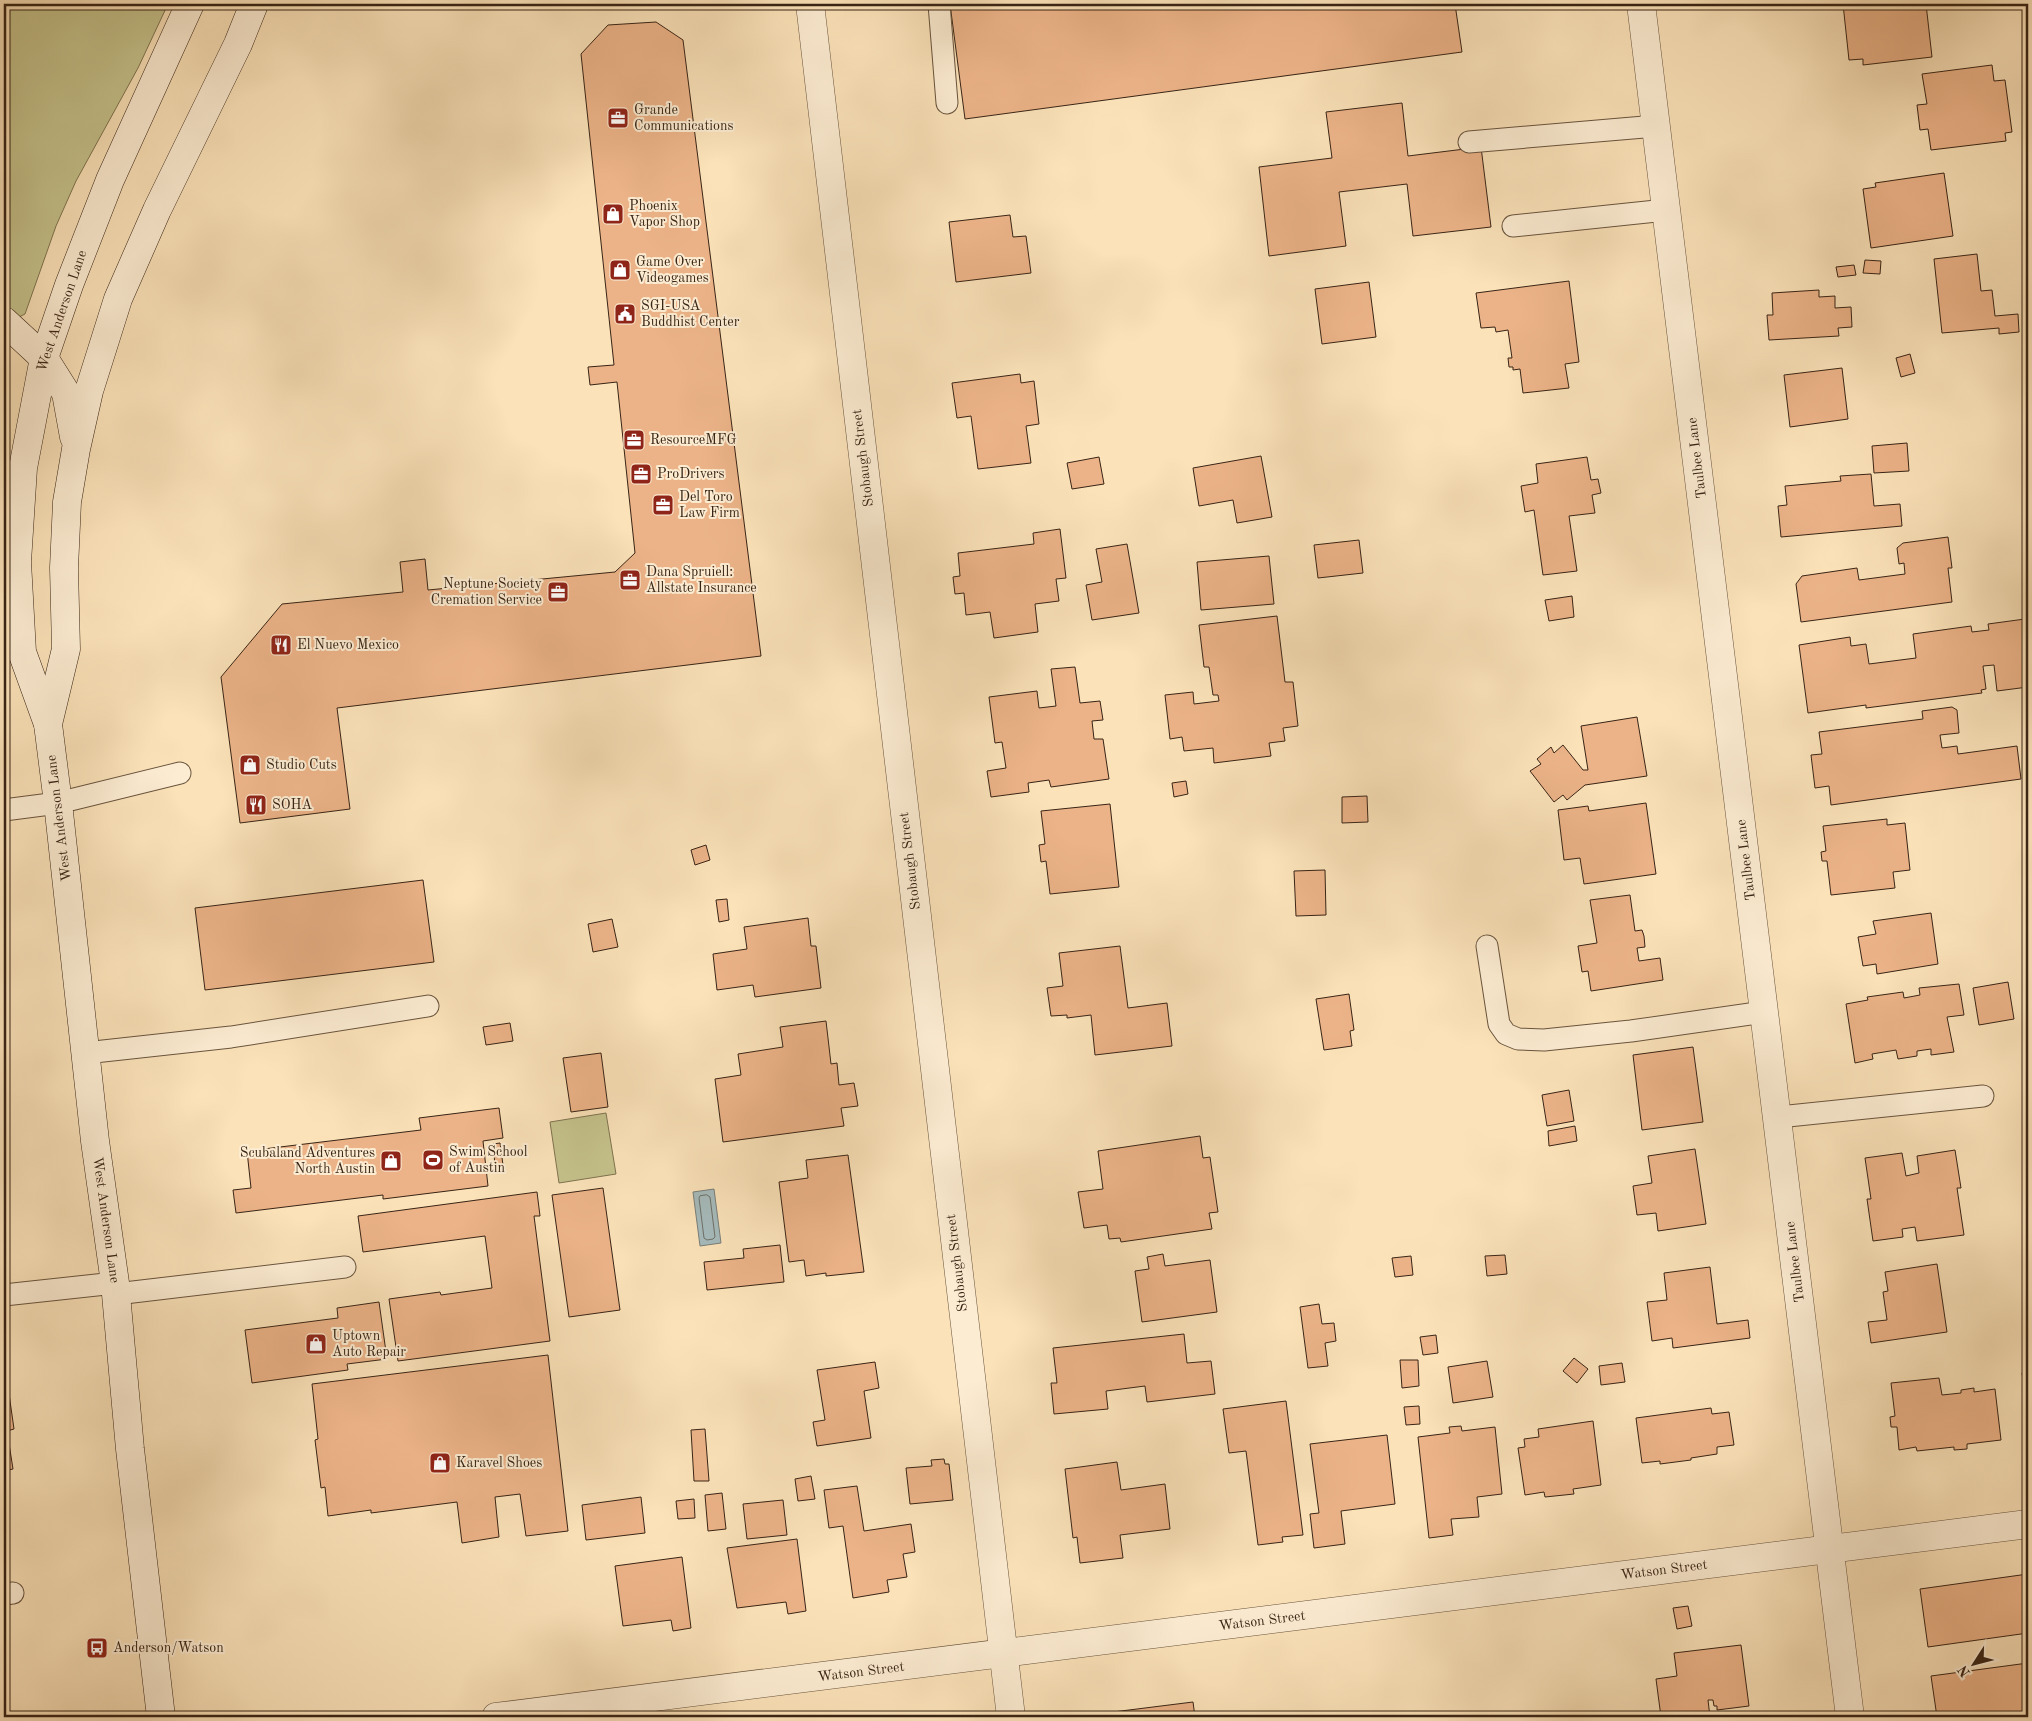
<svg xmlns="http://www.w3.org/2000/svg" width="2032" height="1721" font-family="'Old Standard TT',serif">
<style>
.green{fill:#c5c28b;stroke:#7e7350}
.water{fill:#a5babb;stroke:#797e79}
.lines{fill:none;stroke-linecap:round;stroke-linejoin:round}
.shore{stroke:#6e6f68;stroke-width:1}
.building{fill:#ecb388;stroke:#382415}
.service-casing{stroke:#69543e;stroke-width:23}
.minor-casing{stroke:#69543e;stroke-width:29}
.secondary-casing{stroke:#382415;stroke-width:29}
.service{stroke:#fcecd2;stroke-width:21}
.minor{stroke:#fcecd2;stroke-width:28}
.secondary{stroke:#fcecd2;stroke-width:28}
.labels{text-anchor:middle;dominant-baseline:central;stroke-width:4;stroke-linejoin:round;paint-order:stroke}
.poi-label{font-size:14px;fill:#382415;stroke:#fcecd2;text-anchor:start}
.street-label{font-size:14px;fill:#382415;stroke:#fcecd2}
</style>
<rect width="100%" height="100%" fill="#fbe2b9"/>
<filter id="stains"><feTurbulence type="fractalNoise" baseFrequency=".004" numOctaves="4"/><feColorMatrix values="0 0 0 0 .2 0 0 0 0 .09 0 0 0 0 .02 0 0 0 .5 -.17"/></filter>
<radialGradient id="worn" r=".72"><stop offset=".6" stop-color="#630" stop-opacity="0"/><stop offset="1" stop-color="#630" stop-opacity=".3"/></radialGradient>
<g class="green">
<polygon points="8,4 168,4 138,68 76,181 56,226 25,314 19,317 4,306 4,14"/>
<polygon points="606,1113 616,1174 559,1183 550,1122"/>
</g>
<polygon class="water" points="714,1189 721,1243 700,1246 693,1192"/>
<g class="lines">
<polygon class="shore" points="707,1195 710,1197 715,1237 713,1239 707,1240 704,1238 699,1198 700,1196"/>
</g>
<g class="building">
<polygon points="950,4 1455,4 1462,52 965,119"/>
<polygon points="1843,4 1926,4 1932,57 1863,65 1863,59 1849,60"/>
<polygon points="656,22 683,40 761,656 337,708 350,809 240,823 221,677 282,604 403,592 400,562 425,559 428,590 615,572 635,553 617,382 590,385 588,367 614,365 581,54 608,25"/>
<polygon points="1992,65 1994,81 2005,80 2012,132 2005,133 2006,141 1931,150 1928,129 1920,130 1917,105 1927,104 1922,74"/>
<polygon points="1402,103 1408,156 1481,147 1491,227 1413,236 1407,184 1339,192 1346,246 1269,256 1259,167 1332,158 1326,112"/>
<polygon points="1944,173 1953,236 1871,248 1863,189 1876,187 1875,183"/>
<polygon points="1010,215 1013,237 1026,236 1031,273 956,282 949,222"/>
<polygon points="1977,254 1981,291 1992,290 1995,316 2018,314 2019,332 1999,334 1999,328 1942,333 1934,259"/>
<polygon points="1865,260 1881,261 1880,274 1863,273"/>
<polygon points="1854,265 1856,275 1838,277 1836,267"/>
<polygon points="1569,281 1579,362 1565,364 1569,388 1523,393 1520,369 1513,370 1513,367 1509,367 1508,358 1512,358 1508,330 1496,332 1495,327 1481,328 1476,293"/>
<polygon points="1369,282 1376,337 1322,344 1315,289"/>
<polygon points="1819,290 1819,297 1835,296 1835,308 1851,307 1852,327 1838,328 1839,336 1769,340 1767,315 1773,315 1772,293"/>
<polygon points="1910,354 1915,373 1901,377 1896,358"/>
<polygon points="1842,368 1848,419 1790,427 1784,375"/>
<polygon points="1020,374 1021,383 1034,381 1039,424 1026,426 1031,463 978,469 971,416 957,418 952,383"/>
<polygon points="1907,443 1909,471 1874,473 1872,446"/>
<polygon points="1261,456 1272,517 1237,523 1233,500 1199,506 1193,468"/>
<polygon points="1099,457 1104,484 1072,489 1067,463"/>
<polygon points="1587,457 1591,480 1598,479 1601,493 1592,495 1595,513 1569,516 1577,571 1543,575 1534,510 1525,512 1521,486 1538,483 1536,464"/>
<polygon points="1871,474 1874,506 1900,504 1902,526 1781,537 1778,506 1787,505 1785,486 1841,481 1840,476"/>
<polygon points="1060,529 1066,578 1056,579 1059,601 1035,604 1038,632 994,638 990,612 966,615 964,593 955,594 953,577 960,576 958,553 1034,544 1033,533"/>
<polygon points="1948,537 1952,568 1948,568 1952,602 1801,622 1796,584 1802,576 1857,568 1859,580 1905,574 1904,563 1899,564 1897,548 1903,543"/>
<polygon points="1359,540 1363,573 1318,578 1314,545"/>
<polygon points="1127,544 1139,613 1092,620 1086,585 1102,582 1096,549"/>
<polygon points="1269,556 1274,604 1201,610 1197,562"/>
<polygon points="1572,596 1574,617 1549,621 1545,600"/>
<polygon points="1277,616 1285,682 1293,682 1298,726 1283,728 1285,741 1269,743 1271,756 1214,763 1213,748 1184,751 1182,737 1170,739 1165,695 1193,692 1194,704 1219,701 1218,695 1213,695 1209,667 1204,667 1199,625"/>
<polygon points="2025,619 2028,644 2028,687 1997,691 1994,665 1983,666 1986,689 1981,690 1982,693 1866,708 1866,705 1808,713 1799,645 1850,637 1851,646 1866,644 1869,664 1916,658 1913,634 1971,626 1972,632 1989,630 1988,624"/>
<polygon points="1075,667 1080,703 1100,701 1103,720 1092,721 1094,739 1103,739 1109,779 1051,787 1049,780 1028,783 1029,792 991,797 987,771 1006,768 1002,742 995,743 989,697 1037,691 1039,708 1056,706 1051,669"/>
<polygon points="1952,707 1957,710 1959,733 1940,735 1942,748 1957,746 1958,754 2017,746 2021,779 1831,805 1829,786 1815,788 1811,755 1822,754 1819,732 1923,719 1922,711"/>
<polygon points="1637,717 1647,776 1585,785 1567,800 1563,795 1554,802 1530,771 1541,764 1537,759 1551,747 1554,753 1563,745 1583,770 1588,770 1581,726"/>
<polygon points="1186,781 1188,794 1174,797 1172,783"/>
<polygon points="1367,796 1368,822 1342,823 1342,797"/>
<polygon points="1646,803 1656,874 1584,884 1580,858 1564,860 1558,810 1588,806 1589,811"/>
<polygon points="1110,804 1119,887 1050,894 1046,861 1041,862 1039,845 1045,844 1041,811"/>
<polygon points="1887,819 1887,825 1905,823 1910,870 1893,872 1895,888 1831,895 1827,861 1822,861 1821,852 1826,851 1823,826"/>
<polygon points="706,845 710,860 695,865 691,850"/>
<polygon points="1325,870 1326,915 1296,916 1294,871"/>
<polygon points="423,880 434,962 205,990 195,908"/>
<polygon points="1630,895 1635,931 1642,930 1644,936 1645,947 1637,948 1639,961 1660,958 1663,980 1591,991 1588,971 1582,972 1578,946 1597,943 1590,900"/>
<polygon points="727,899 729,920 719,922 716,900"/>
<polygon points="1931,913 1938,964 1877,974 1876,964 1863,966 1858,937 1876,934 1873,921"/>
<polygon points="808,918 811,946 816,946 821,988 755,997 753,985 717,990 713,954 747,949 744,927"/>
<polygon points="612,919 618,947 593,952 588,924"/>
<polygon points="1120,946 1128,1008 1167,1003 1172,1046 1095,1055 1091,1015 1067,1018 1067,1015 1051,1016 1047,988 1063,986 1059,953"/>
<polygon points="2008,982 2014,1019 1979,1025 1973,988"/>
<polygon points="1959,984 1964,1015 1947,1017 1954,1052 1931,1055 1931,1049 1917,1051 1917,1056 1898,1059 1896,1050 1872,1054 1873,1059 1855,1063 1846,1004 1868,1000 1867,997 1903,992 1904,998 1920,995 1919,988"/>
<polygon points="1349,994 1354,1030 1350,1031 1352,1046 1324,1050 1316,999"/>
<polygon points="826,1021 831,1064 837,1063 839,1085 854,1083 858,1106 841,1108 844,1126 723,1142 715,1079 741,1075 738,1054 783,1047 780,1027"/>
<polygon points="510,1023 513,1041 486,1045 483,1027"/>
<polygon points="1693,1047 1703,1122 1642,1130 1633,1055"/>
<polygon points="601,1053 608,1107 571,1112 563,1058"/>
<polygon points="1569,1090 1574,1121 1547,1126 1542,1095"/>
<polygon points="499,1108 503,1138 483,1141 488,1186 383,1199 383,1195 236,1213 233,1190 251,1188 247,1151 421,1130 419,1118"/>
<polygon points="1575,1126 1577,1141 1549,1146 1548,1131"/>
<polygon points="1200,1136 1203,1158 1210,1157 1218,1212 1209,1213 1212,1229 1121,1242 1120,1238 1109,1239 1107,1225 1084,1228 1078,1192 1103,1189 1098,1151"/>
<polygon points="500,1143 503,1165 495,1165 493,1144"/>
<polygon points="1695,1149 1706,1224 1658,1231 1656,1213 1637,1215 1633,1186 1652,1183 1648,1156"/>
<polygon points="1955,1150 1961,1188 1957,1188 1964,1235 1917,1241 1915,1227 1902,1229 1903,1237 1873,1241 1867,1199 1871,1199 1865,1158 1902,1153 1906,1176 1919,1173 1917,1156"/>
<polygon points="848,1155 864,1272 826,1276 826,1273 806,1276 804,1260 789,1262 779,1182 808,1178 806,1160"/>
<polygon points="603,1188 620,1310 569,1317 552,1195"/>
<polygon points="537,1192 540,1216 534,1216 550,1341 398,1361 389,1299 440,1292 441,1295 492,1288 485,1236 363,1252 358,1216"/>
<polygon points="780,1245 784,1282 707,1290 704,1262 744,1258 743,1249"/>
<polygon points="1163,1254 1165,1266 1210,1260 1217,1312 1142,1322 1135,1271 1149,1269 1147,1257"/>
<polygon points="1505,1255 1507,1274 1487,1276 1485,1256"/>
<polygon points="1411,1256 1413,1275 1395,1277 1392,1258"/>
<polygon points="1937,1264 1947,1332 1871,1343 1868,1322 1887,1320 1883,1292 1888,1291 1885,1272"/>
<polygon points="1710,1267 1717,1324 1748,1320 1750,1338 1673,1348 1672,1338 1652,1341 1647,1302 1667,1300 1664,1273"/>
<polygon points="379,1302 387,1359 347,1364 348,1370 252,1383 245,1330 338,1318 337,1308"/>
<polygon points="1319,1304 1322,1324 1334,1323 1336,1341 1325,1343 1328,1366 1308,1368 1300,1307"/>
<polygon points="1184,1334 1187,1363 1211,1361 1215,1394 1147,1402 1145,1386 1106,1391 1108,1409 1054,1414 1051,1383 1057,1383 1053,1348"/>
<polygon points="1436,1335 1438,1353 1423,1355 1420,1337"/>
<polygon points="548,1355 568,1531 526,1536 520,1494 495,1497 499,1537 462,1543 457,1502 371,1513 371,1510 328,1516 325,1487 321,1488 315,1440 318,1439 312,1384"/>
<polygon points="1574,1358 1588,1369 1577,1383 1563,1371"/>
<polygon points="1400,1360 1418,1360 1419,1386 1402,1388"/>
<polygon points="1487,1361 1493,1397 1453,1403 1448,1367"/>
<polygon points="875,1362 879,1388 864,1391 871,1438 817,1446 813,1422 825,1420 817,1370"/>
<polygon points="1622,1363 1625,1382 1601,1385 1599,1366"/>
<polygon points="2028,1372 2028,1412 2022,1373"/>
<polygon points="1939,1378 1942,1395 1961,1393 1961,1390 1974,1388 1974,1392 1995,1389 2001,1440 1967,1444 1967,1449 1954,1450 1954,1447 1917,1451 1916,1447 1899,1450 1897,1427 1891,1427 1890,1417 1895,1416 1891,1383"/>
<polygon points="7,1380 14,1429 7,1431 13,1469 4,1471 4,1381"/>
<polygon points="1286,1401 1303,1535 1282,1537 1283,1542 1258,1545 1246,1451 1229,1453 1223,1409"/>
<polygon points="1419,1406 1420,1424 1406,1425 1404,1407"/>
<polygon points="1711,1408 1712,1414 1729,1412 1734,1445 1717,1447 1717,1454 1691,1458 1691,1460 1660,1464 1660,1461 1642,1463 1636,1418"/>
<polygon points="1593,1421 1601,1485 1573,1489 1574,1494 1545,1497 1544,1492 1525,1495 1518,1448 1525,1447 1524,1439 1539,1437 1538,1429"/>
<polygon points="1461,1426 1462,1431 1495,1427 1502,1494 1477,1497 1479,1517 1451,1519 1453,1535 1429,1538 1418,1437 1450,1433 1449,1427"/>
<polygon points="705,1429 709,1481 694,1481 691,1430"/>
<polygon points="1387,1435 1395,1504 1341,1511 1345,1544 1314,1548 1310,1514 1319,1513 1310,1444"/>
<polygon points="944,1459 945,1464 949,1464 953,1500 910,1504 906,1468 932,1466 931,1460"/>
<polygon points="1117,1462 1121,1490 1165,1484 1170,1529 1120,1535 1123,1558 1080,1563 1077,1537 1073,1538 1065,1469"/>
<polygon points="811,1476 815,1499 798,1501 795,1479"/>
<polygon points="857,1486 864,1531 911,1524 915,1552 903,1554 907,1577 887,1580 889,1592 853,1598 843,1526 829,1528 824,1490"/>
<polygon points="722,1493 726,1529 708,1531 705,1495"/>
<polygon points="641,1497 645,1533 586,1540 582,1505"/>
<polygon points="694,1499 695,1518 678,1519 676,1501"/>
<polygon points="783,1500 787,1535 747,1539 743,1504"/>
<polygon points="797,1539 806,1611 788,1614 786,1602 737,1608 727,1548"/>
<polygon points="682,1557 691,1628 673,1631 671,1620 623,1626 615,1566"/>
<polygon points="2028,1574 2028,1633 1928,1647 1920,1589"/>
<polygon points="1688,1606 1692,1626 1677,1629 1673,1608"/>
<polygon points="1741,1645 1749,1706 1717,1710 1717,1706 1714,1706 1713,1700 1708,1700 1710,1717 1661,1717 1656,1679 1677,1676 1674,1653"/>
<polygon points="2028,1663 2028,1717 1937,1717 1931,1676"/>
<polygon points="1193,1702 1195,1717 1105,1717 1105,1713"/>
</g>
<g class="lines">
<g class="service-casing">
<g id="service">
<polyline points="939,4 947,103"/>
<polyline points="1469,142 1656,126"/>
<polyline points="1513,226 1666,210"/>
<polyline points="4,810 58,803 180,773"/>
<polyline points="1487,946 1499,1024 1506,1034 1518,1039 1544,1040 1631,1031 1764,1012"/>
<polyline points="85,1053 231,1037 428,1006"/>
<polyline points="1778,1117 1983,1096"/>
<polyline points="116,1294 345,1267"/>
<polyline points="4,1295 115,1283"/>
<polyline points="4,1594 13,1593"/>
</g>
</g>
<g class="minor-casing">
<g id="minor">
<polyline points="810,4 1011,1717"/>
<polyline points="1641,4 1850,1717"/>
<polyline points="496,1717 2028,1524"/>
</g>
</g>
<g class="secondary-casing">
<g id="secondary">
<polyline points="4,321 44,358 66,393 74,437"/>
<polyline points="48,724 66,649 64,568 67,502 76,449 89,391 118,299 157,210 238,44 254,4"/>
<polyline points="161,1717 130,1449 115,1283 95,1141 58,803 48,724 22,652 17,562 23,468 44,358 69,285 110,180 190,4"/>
</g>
</g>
<use href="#service" class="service"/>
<use href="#minor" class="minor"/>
<use href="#secondary" class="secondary"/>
</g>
<defs>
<g id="office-square" transform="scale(1.125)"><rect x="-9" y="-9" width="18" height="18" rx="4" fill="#8f2418" stroke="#fcecd2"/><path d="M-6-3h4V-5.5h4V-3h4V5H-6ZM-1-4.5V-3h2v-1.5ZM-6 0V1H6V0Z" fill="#fff"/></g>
<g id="shop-square" transform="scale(1.125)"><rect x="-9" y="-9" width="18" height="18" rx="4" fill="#8f2418" stroke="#fcecd2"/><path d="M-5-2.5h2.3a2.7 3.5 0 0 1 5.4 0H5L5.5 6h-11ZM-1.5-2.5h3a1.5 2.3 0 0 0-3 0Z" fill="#fff"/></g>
<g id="civic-square" transform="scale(1.125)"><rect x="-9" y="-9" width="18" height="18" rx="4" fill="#8f2418" stroke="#fcecd2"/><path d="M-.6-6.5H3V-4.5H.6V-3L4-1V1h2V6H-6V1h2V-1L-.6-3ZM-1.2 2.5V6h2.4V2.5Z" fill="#fff"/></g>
<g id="restaurant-square" transform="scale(1.125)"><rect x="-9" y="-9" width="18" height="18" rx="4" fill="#8f2418" stroke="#fcecd2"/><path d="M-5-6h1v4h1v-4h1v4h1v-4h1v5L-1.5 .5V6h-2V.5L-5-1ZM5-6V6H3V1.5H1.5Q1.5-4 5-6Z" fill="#fff"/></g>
<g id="stadium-square" transform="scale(1.125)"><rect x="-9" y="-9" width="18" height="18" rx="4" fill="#8f2418" stroke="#fcecd2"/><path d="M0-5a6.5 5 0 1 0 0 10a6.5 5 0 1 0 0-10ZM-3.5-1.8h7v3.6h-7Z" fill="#fff"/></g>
<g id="bus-square" transform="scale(1.125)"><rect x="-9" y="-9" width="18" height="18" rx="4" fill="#8f2418" stroke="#fcecd2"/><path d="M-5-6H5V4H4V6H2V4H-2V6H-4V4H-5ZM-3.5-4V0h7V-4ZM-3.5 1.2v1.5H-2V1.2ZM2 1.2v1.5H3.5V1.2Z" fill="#fff"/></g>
</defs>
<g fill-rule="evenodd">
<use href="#office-square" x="618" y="118"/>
<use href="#shop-square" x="613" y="214"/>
<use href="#shop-square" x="620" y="270"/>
<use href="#civic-square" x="625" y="314"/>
<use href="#office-square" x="634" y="440"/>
<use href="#office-square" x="641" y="474"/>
<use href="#office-square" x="663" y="505"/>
<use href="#office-square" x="630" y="580"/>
<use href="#office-square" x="558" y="592"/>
<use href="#restaurant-square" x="281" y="645"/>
<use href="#shop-square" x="250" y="765"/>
<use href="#restaurant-square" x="256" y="805"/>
<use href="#stadium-square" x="433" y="1160"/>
<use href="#shop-square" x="391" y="1161"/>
<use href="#shop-square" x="316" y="1344"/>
<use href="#shop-square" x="440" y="1463"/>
<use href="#bus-square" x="97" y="1648"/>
</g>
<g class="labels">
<g class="poi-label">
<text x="634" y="110">Grande<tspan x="634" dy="16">Communications</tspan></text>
<text x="629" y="206">Phoenix<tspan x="629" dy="16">Vapor Shop</tspan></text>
<text x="636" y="262">Game Over<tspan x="636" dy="16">Videogames</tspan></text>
<text x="641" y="306">SGI-USA<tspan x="641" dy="16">Buddhist Center</tspan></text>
<text x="650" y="440">ResourceMFG</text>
<text x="657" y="474">ProDrivers</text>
<text x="679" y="497">Del Toro<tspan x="679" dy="16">Law Firm</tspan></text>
<text x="646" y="572">Dana Spruiell:<tspan x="646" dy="16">Allstate Insurance</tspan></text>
<text x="542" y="584" text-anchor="end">Neptune Society<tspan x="542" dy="16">Cremation Service</tspan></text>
<text x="297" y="645">El Nuevo Mexico</text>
<text x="266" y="765">Studio Cuts</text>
<text x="272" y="805">SOHA</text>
<text x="449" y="1152">Swim School<tspan x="449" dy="16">of Austin</tspan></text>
<text x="375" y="1153" text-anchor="end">Scubaland Adventures<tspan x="375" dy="16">North Austin</tspan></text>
<text x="332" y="1336">Uptown<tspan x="332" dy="16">Auto Repair</tspan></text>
<text x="456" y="1463">Karavel Shoes</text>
<text x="113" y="1648">Anderson/Watson</text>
</g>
<g class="street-label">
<text transform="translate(62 311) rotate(-71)">West Anderson Lane</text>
<text transform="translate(863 458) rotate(-97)">Stobaugh Street</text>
<text transform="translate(1697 458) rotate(-97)">Taulbee Lane</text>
<text transform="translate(59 818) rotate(-97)">West Anderson Lane</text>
<text transform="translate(1746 860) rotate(-97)">Taulbee Lane</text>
<text transform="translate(910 861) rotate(-97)">Stobaugh Street</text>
<text transform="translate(106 1220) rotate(82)">West Anderson Lane</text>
<text transform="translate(1795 1262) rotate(-97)">Taulbee Lane</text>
<text transform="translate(957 1263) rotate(-97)">Stobaugh Street</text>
<text transform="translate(1664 1570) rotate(-7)">Watson Street</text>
<text transform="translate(1262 1621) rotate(-7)">Watson Street</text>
<text transform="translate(861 1672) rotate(-7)">Watson Street</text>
</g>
</g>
<rect width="2032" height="1721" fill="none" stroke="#fbe2b9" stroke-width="20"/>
<rect x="5" y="5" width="2022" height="1711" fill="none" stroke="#382415" stroke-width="2.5"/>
<rect x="10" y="10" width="2012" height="1701" fill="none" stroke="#382415"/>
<g transform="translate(1974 1664) rotate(234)" stroke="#fcecd2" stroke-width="4" paint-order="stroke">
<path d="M0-4L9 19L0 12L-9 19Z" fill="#382415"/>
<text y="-8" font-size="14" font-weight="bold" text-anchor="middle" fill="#382415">N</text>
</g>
<rect width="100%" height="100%" filter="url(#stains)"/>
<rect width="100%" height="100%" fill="url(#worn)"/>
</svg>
